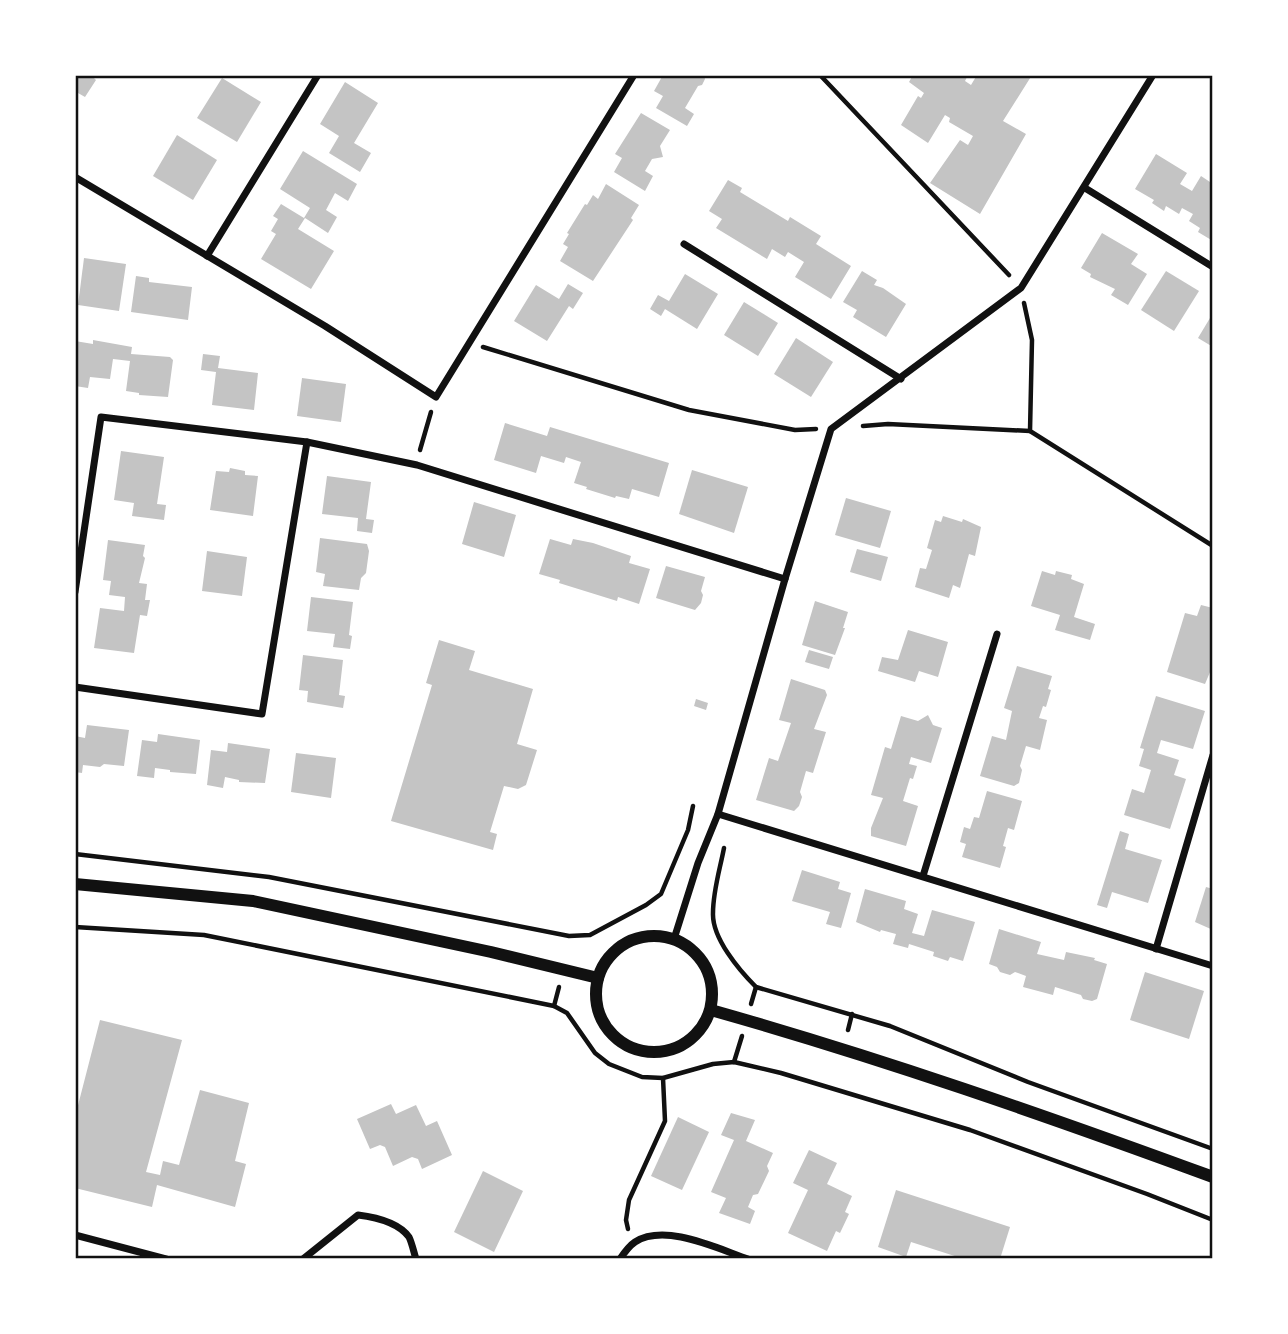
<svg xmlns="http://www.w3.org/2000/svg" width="1288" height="1334" font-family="Roboto,sans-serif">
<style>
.building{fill:#c4c4c4}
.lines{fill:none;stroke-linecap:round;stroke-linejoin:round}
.path{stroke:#111;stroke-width:4.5}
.minor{stroke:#111;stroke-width:7}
.tertiary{stroke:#111;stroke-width:12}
.neatline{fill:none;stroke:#111;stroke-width:2.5}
</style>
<rect width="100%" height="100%" fill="#fff"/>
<g class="building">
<polygon points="75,75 91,75 96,80 85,97 78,93 75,98"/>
<polygon points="663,75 704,75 705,79 702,85 698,86 685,108 694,114 687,126 656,108 663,96 654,91"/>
<polygon points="913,75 968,75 965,81 971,85 977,75 1032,75 1003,121 1026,134 980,214 930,183 960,140 968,145 973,136 949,122 950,118 945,115 928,143 901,125 918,96 921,98 924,93 909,82"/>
<polygon points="222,78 261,102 237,142 197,118"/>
<polygon points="345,82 378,103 354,143 371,153 360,172 329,153 339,136 320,124"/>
<polygon points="641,113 670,130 660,146 663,157 652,159 645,171 653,176 645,191 614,172 622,158 615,154"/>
<polygon points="177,135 217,160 193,200 153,176"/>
<polygon points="303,151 357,184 348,201 335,193 326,210 337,217 328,233 305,218 298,229 334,251 311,289 261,259 276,234 271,231 278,219 273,216 281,204 304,218 310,208 280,189"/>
<polygon points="1156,154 1187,173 1180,184 1192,191 1201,176 1213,184 1213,241 1198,232 1200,228 1189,221 1193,214 1182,208 1179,214 1166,206 1164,211 1152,203 1154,200 1135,189"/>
<polygon points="728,180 742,188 740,192 788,221 790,217 821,236 816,244 851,266 831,299 795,277 804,262 788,252 785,257 772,249 767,259 716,228 722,219 709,211"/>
<polygon points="606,184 639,205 631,218 633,220 593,281 560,261 568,247 563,244 569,234 567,233 585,204 587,205 593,195 598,199"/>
<polygon points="1102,233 1138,254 1131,264 1147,274 1128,305 1111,295 1115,289 1090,277 1091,274 1081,268"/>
<polygon points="84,258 126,264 119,311 78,305"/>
<polygon points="862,271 877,280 874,285 883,288 906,304 886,337 853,317 857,310 843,302"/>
<polygon points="1166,271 1199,291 1174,331 1141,310"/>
<polygon points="685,274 718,294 697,329 665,309 661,316 650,309 658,295 669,301"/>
<polygon points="136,276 149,278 149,282 192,287 188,320 131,312"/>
<polygon points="568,284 583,293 573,309 569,306 547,341 514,321 536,285 559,299"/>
<polygon points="744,302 778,323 758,356 724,335"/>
<polygon points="1213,313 1213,347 1198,338"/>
<polygon points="796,338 833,362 811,397 774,374"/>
<polygon points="93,340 132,347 131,354 170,357 173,360 168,397 139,395 139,393 126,391 130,361 113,359 110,379 90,377 88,388 75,386 75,341 93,344"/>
<polygon points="203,354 220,356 218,368 258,373 254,410 212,405 216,372 201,370"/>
<polygon points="302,378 346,384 341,422 297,416"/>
<polygon points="505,423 547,436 550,427 669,463 659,497 632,489 629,499 616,496 615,498 586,489 587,487 574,483 581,462 566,457 564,463 541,456 536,473 494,460"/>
<polygon points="121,451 164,457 157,504 166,505 164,520 132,516 134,503 114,500"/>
<polygon points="230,468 245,471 245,475 258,476 253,516 210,510 216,471 229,472"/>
<polygon points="692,470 748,487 734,533 679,514"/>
<polygon points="327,476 371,482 366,519 374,520 372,533 357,531 358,518 322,514"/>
<polygon points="846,498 891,511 880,548 835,535"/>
<polygon points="474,502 516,515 504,557 462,544"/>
<polygon points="943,516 962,522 963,519 981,527 975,556 969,554 960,588 953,585 949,598 915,587 920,568 926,569 932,550 927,548 935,520 941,522"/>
<polygon points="320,538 367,544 369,551 366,573 361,578 359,590 323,586 325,574 316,572"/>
<polygon points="550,539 571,545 573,539 593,543 631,556 629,563 650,569 639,604 618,597 617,601 559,583 560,580 539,574"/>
<polygon points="108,540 145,545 143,556 145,558 139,583 147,584 145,600 150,600 147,616 140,615 134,653 94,648 100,608 124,611 125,597 109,595 111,581 103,580"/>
<polygon points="857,549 888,557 881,581 850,572"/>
<polygon points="207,551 247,557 242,596 202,591"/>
<polygon points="666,566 705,577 701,591 703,595 701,603 695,610 656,598"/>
<polygon points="1042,571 1055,575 1056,571 1072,575 1071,579 1084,584 1074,617 1095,624 1090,640 1055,630 1060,615 1031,606"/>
<polygon points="311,597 353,602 349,635 352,636 350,649 333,647 335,634 307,631"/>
<polygon points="815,601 848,612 843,628 845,628 835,655 802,645"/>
<polygon points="1201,605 1213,608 1213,665 1205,684 1167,672 1185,613 1197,616"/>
<polygon points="908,630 948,642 938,677 919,671 915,682 878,671 882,657 898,660"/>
<polygon points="439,640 475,651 469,670 533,689 517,744 537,750 526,785 518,789 504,786 490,832 497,834 493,850 391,821 432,685 426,683"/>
<polygon points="809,650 833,657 829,669 805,662"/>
<polygon points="303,655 343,660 339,695 345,696 343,708 307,702 308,691 299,690"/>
<polygon points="1017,666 1052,676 1048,689 1051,690 1046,707 1043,706 1039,718 1047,720 1040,750 1026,746 1020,766 1022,770 1019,783 1014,786 980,776 992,736 1006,740 1012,711 1004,708"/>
<polygon points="791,679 825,690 827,695 814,729 826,732 813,773 806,771 800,792 802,797 799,806 794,811 756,800 769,758 778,761 791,723 779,720"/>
<polygon points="1156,696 1205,711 1193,749 1161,740 1157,753 1179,760 1174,775 1186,779 1170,829 1124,815 1132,789 1144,793 1151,770 1139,766 1144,749 1140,748"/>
<polygon points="696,699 708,703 706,710 694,706"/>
<polygon points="928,715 933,725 942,728 931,763 911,757 909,764 917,766 913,779 910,778 903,801 918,806 906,846 871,836 871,828 883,798 871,795 885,747 891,749 901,716 918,721"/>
<polygon points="87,725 129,730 124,766 104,764 100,767 83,765 82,773 75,772 75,736 85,738"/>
<polygon points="158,734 200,740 196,774 170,772 170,770 155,768 154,778 137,776 142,740 157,742"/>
<polygon points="228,743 270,749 265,783 239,782 239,780 225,777 223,788 207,785 211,750 227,752"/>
<polygon points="296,753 336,758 331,798 291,792"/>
<polygon points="987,791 1022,801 1014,830 1008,828 1003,846 1006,847 1000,868 962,857 966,844 960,842 964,827 970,829 974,817 979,818"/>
<polygon points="1120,831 1129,834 1125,849 1162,860 1148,903 1112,892 1107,908 1097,905"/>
<polygon points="802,870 840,882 838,889 851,893 841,928 826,924 830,912 792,901"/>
<polygon points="1206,887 1213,889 1213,930 1195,922"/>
<polygon points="865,889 906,901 904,909 918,914 912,933 924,936 932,910 975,922 963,961 950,957 948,961 933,956 934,952 909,944 908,948 893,944 896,934 881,930 880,932 856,922"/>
<polygon points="999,929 1041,942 1037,954 1064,960 1066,952 1095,958 1094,960 1107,964 1097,999 1092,1001 1083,999 1081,995 1055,987 1053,995 1023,987 1026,976 1015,972 1010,975 1000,972 997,967 989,964"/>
<polygon points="1145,972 1204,991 1189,1039 1130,1020"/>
<polygon points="100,1020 182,1040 146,1172 160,1175 163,1161 179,1165 200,1090 249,1103 235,1161 246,1164 235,1207 157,1185 152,1207 75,1188 75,1117"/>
<polygon points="391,1104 396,1114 416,1105 426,1126 437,1121 452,1155 422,1169 418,1159 412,1157 393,1166 385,1147 380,1145 370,1149 357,1119"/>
<polygon points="731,1113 755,1120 746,1141 773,1153 767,1166 769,1171 758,1194 753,1195 748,1207 755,1211 750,1224 719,1213 726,1198 711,1192 734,1140 721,1135"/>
<polygon points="678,1117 709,1132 682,1190 651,1176"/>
<polygon points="809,1150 837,1163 827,1184 852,1196 845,1212 849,1214 840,1233 836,1231 827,1251 788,1233 808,1190 793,1183"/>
<polygon points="483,1171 523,1191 494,1252 454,1232"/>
<polygon points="896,1190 1010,1227 1000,1259 964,1259 911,1242 906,1257 878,1247"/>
</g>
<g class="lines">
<g class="path">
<polyline points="820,75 1009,275"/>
<polyline points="1024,303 1032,340 1030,431 1213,546"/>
<polyline points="483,347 689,410 795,430 816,429"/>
<polyline points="863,426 888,424 1030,431"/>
<polyline points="420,450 431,412"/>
<path d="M724,848C720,869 713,891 713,913C712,938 739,970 756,987L890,1026L1028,1082L1213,1149"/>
<polyline points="75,854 269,877 569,936 590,935 646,905 661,894 688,830 693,806"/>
<polyline points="75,927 204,935 554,1006 567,1013 595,1053 609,1064 642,1077 663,1078 713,1064 734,1062 781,1073 970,1130 1147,1194 1213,1220"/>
<polyline points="751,1004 756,987"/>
<polyline points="554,1006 559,987"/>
<polyline points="848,1030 852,1014"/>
<polyline points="734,1062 742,1036"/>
<polyline points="628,1229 626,1220 629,1200 665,1121 663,1078"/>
</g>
<g class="minor">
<polyline points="75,177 325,326 436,397 634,75"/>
<polyline points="1085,188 1213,267"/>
<polyline points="684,244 901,379"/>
<polyline points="207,256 318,75"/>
<polyline points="75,592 101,417 307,442 417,465 785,579"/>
<polyline points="75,687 262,714 307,442"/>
<polyline points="718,814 1213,966"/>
<polyline points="923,876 997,634"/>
<polyline points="674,939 698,863 718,814 785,579 831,429 1021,288 1153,75"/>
<polyline points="1156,949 1213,755"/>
<polyline points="75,1235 166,1259"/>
<path d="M303,1259L358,1215C374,1217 398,1222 409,1237C412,1243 414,1253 416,1259"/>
<path d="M620,1259C624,1253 629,1246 635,1242C665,1223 716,1248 748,1259"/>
</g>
<g class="tertiary">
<polyline points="75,884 253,901 491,952 598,978"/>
<circle cx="654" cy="994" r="58"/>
<path d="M711,1010C881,1058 1047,1116 1213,1177"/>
</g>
</g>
<rect width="1288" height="1334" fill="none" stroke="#ffffff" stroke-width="154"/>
<rect x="77" y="77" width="1134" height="1180" class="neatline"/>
</svg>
